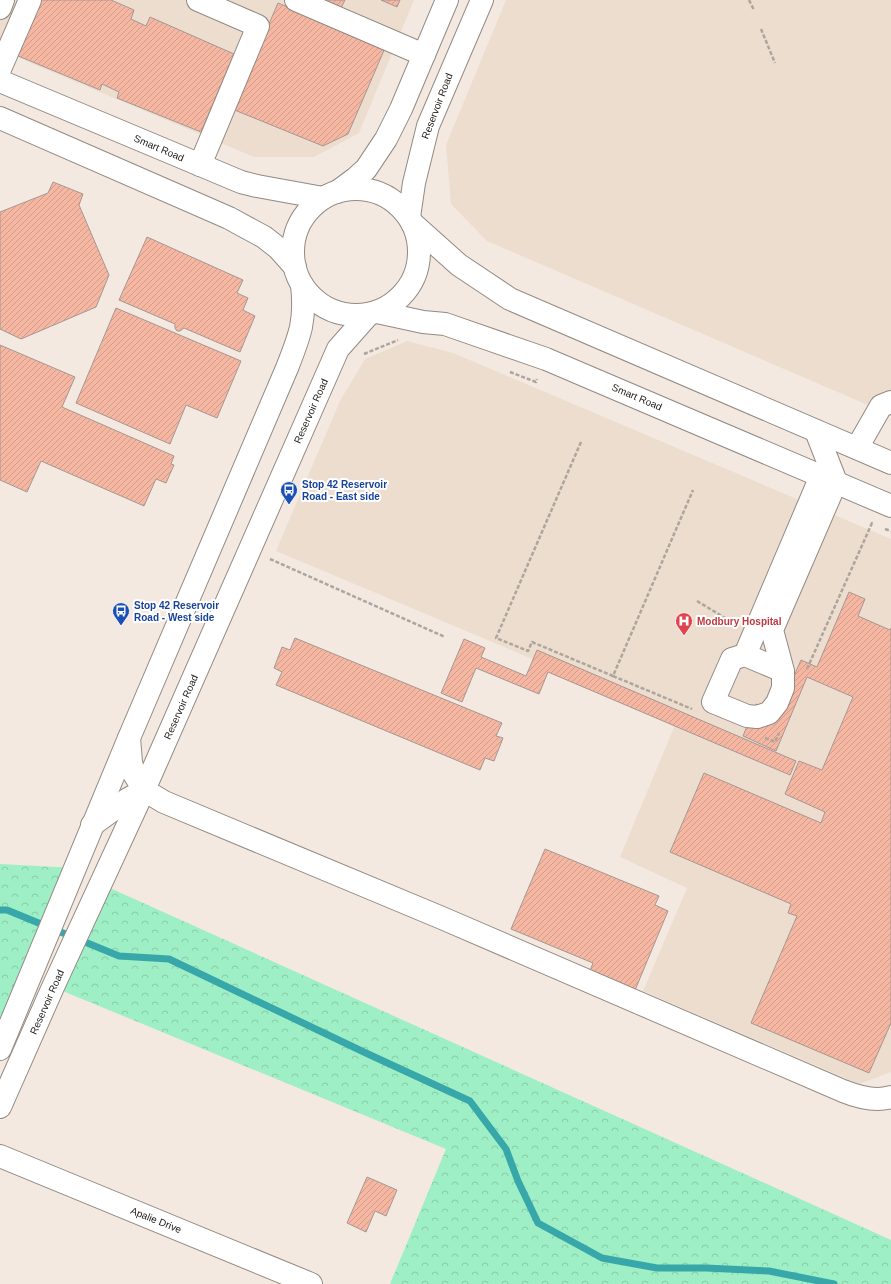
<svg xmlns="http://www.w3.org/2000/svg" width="891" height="1284" font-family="Arial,sans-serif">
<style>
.built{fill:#edddcf}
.forest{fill:url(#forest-crowns)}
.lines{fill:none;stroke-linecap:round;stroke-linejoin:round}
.stream{stroke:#37a7a9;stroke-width:7}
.building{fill:url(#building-hatch);stroke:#a59894}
.minor-casing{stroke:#938a82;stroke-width:24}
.major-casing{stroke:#938a82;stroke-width:24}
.path{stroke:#ada59e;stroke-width:2.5;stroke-dasharray:4 2;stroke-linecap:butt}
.minor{stroke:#fff;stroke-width:22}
.major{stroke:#fff;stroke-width:22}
.labels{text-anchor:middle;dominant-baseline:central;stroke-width:4;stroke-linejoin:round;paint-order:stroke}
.street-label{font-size:10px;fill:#1e1a17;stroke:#fff}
.transit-label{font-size:10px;font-weight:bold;fill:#164399;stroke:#fff;text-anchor:start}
.health-label{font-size:10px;font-weight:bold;fill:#be3a42;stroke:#fff;text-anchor:start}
</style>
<defs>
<pattern id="forest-crowns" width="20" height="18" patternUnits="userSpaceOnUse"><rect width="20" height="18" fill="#9eefc5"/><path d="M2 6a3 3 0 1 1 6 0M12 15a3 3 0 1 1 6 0" fill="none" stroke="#88cca8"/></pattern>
<pattern id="building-hatch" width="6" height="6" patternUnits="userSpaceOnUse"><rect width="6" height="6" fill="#f5b6a2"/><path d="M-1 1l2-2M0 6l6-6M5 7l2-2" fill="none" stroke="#d29c8b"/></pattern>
</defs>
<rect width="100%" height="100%" fill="#f3e9e0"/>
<g class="built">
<polygon points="0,0 414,0 359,133 314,157 254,157 0,50"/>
<polygon points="506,0 891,0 891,415 487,241 451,204 446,145"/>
<polygon points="407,341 453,353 891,539 891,1072 859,1084 643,991 687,888 620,857 677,720 276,551 340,401 365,359"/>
</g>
<g class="forest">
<polygon points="0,864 75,868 0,1046"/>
<polygon points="101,884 891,1240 891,1284 390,1284 446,1149 53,987"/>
</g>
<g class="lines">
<polyline class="stream" points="0,910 7,910 119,956 169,959 368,1054 470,1101 506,1149 518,1181 538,1223 602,1258 657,1268 706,1268 769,1271 834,1284"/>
</g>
<g class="building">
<polygon points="40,0 111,0 134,10 131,19 146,26 150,17 234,54 201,132 117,98 119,92 102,84 100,90 16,55"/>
<polygon points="322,0 345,0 341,8"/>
<polygon points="381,0 400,0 397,7"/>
<polygon points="278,3 385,48 348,134 323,146 232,109"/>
<polygon points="53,182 83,194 79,205 109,275 96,307 21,339 0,329 0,212 48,193"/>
<polygon points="147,237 243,280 237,293 248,298 243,310 255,316 240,352 184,328 180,331 177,331 175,328 175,324 119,300"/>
<polygon points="116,308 241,361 217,418 186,405 170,444 76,403"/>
<polygon points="0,345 75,377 62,407 174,456 171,464 174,465 166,483 156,479 144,506 41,461 27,492 0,480"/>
<polygon points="849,592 865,599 858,616 890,630 891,628 891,1023 869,1073 751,1023 797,916 788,913 791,904 670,852 704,773 821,823 825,812 785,794 799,761 822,770 853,697 807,677 776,751 743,736 756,704 778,713 801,660 817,667"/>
<polygon points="295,638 502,723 496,736 503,738 494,761 485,758 480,770 276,685 282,672 274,668 282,647 290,650"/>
<polygon points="464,639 485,648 481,657 526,676 537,650 796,761 790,775 548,672 539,694 476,668 462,702 441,693"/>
<polygon points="545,849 659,896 655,905 668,911 633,995 588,976 593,963 511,929"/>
<polygon points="367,1177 397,1190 386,1216 375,1211 366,1232 347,1223"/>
</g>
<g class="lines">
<g class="minor-casing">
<g id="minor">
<polyline points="198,0 258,26 200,165"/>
<polyline points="296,0 424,55"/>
<polyline points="0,8 3,0"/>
<polyline points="0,69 30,0"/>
<polyline points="857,448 881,406 891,402"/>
<polyline points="745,655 821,476"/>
<polyline points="783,671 745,655 732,659 713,702 747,716 757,717 769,713 777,703 783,688 783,671 772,630 836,482 816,431"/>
<path d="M129,738L131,762L134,774L144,790L164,802L442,918L843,1091C858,1097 875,1102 891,1097"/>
<polyline points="92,825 128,799 144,790"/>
<polyline points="0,1156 311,1284"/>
</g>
</g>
<g class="major-casing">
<g id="major">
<polyline points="0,81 241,182 257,186 323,198"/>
<polyline points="0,118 229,218 264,237 278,248 295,267"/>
<circle cx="356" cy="252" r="63"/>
<polyline points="337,192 356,178 366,169 386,139 401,109 447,0"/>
<polyline points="409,217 414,183 428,126 482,0"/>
<polyline points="412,223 459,265 510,299 891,463"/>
<polyline points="377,312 423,322 445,324 546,359 891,506"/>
<path d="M0,1049L129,738L287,368C300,335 306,321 302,285"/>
<polyline points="0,1107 53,987 144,790 338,349 369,314"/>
</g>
</g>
<g class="path">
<polyline points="749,0 754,10"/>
<polyline points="761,29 775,63"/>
<polyline points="364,354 398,340"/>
<polyline points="510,372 536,382 537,379"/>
<polyline points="581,442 496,638 528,651 532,642 613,676 693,490"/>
<polyline points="885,529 891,531"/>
<polyline points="270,559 445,637"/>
<polyline points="697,601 735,624"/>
<polyline points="807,669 872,523 873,524"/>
<polyline points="613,676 692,709"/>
<polyline points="765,738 775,742 779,733"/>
</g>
<use href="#minor" class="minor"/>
<use href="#major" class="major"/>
</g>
<defs>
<g id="bus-pin" transform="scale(0.9)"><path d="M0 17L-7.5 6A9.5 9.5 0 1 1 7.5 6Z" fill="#1a4fb4" stroke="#fff"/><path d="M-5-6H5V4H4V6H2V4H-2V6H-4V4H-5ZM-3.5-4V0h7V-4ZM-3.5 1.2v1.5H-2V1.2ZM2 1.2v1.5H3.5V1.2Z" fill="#fff"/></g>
<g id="hospital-pin" transform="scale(0.9)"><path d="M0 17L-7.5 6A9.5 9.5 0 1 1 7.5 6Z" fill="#e0444e" stroke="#fff"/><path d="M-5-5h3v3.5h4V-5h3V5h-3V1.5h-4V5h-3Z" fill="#fff"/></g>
</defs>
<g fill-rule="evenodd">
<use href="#bus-pin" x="289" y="490"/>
<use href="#bus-pin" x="121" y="611"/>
<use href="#hospital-pin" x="684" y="621"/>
</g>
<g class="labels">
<g class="street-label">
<text transform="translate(437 106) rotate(-69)">Reservoir Road</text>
<text transform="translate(159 148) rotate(23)">Smart Road</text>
<text transform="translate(637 397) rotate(23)">Smart Road</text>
<text transform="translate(311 411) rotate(-66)">Reservoir Road</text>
<text transform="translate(181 707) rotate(-66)">Reservoir Road</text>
<text transform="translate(47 1002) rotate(-66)">Reservoir Road</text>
<text transform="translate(156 1220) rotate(22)">Apalie Drive</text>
</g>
<g class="transit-label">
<text x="302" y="484">Stop 42 Reservoir<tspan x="302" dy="12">Road - East side</tspan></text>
<text x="134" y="605">Stop 42 Reservoir<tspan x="134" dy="12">Road - West side</tspan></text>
</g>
<g class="health-label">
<text x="697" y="621">Modbury Hospital</text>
</g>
</g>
</svg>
